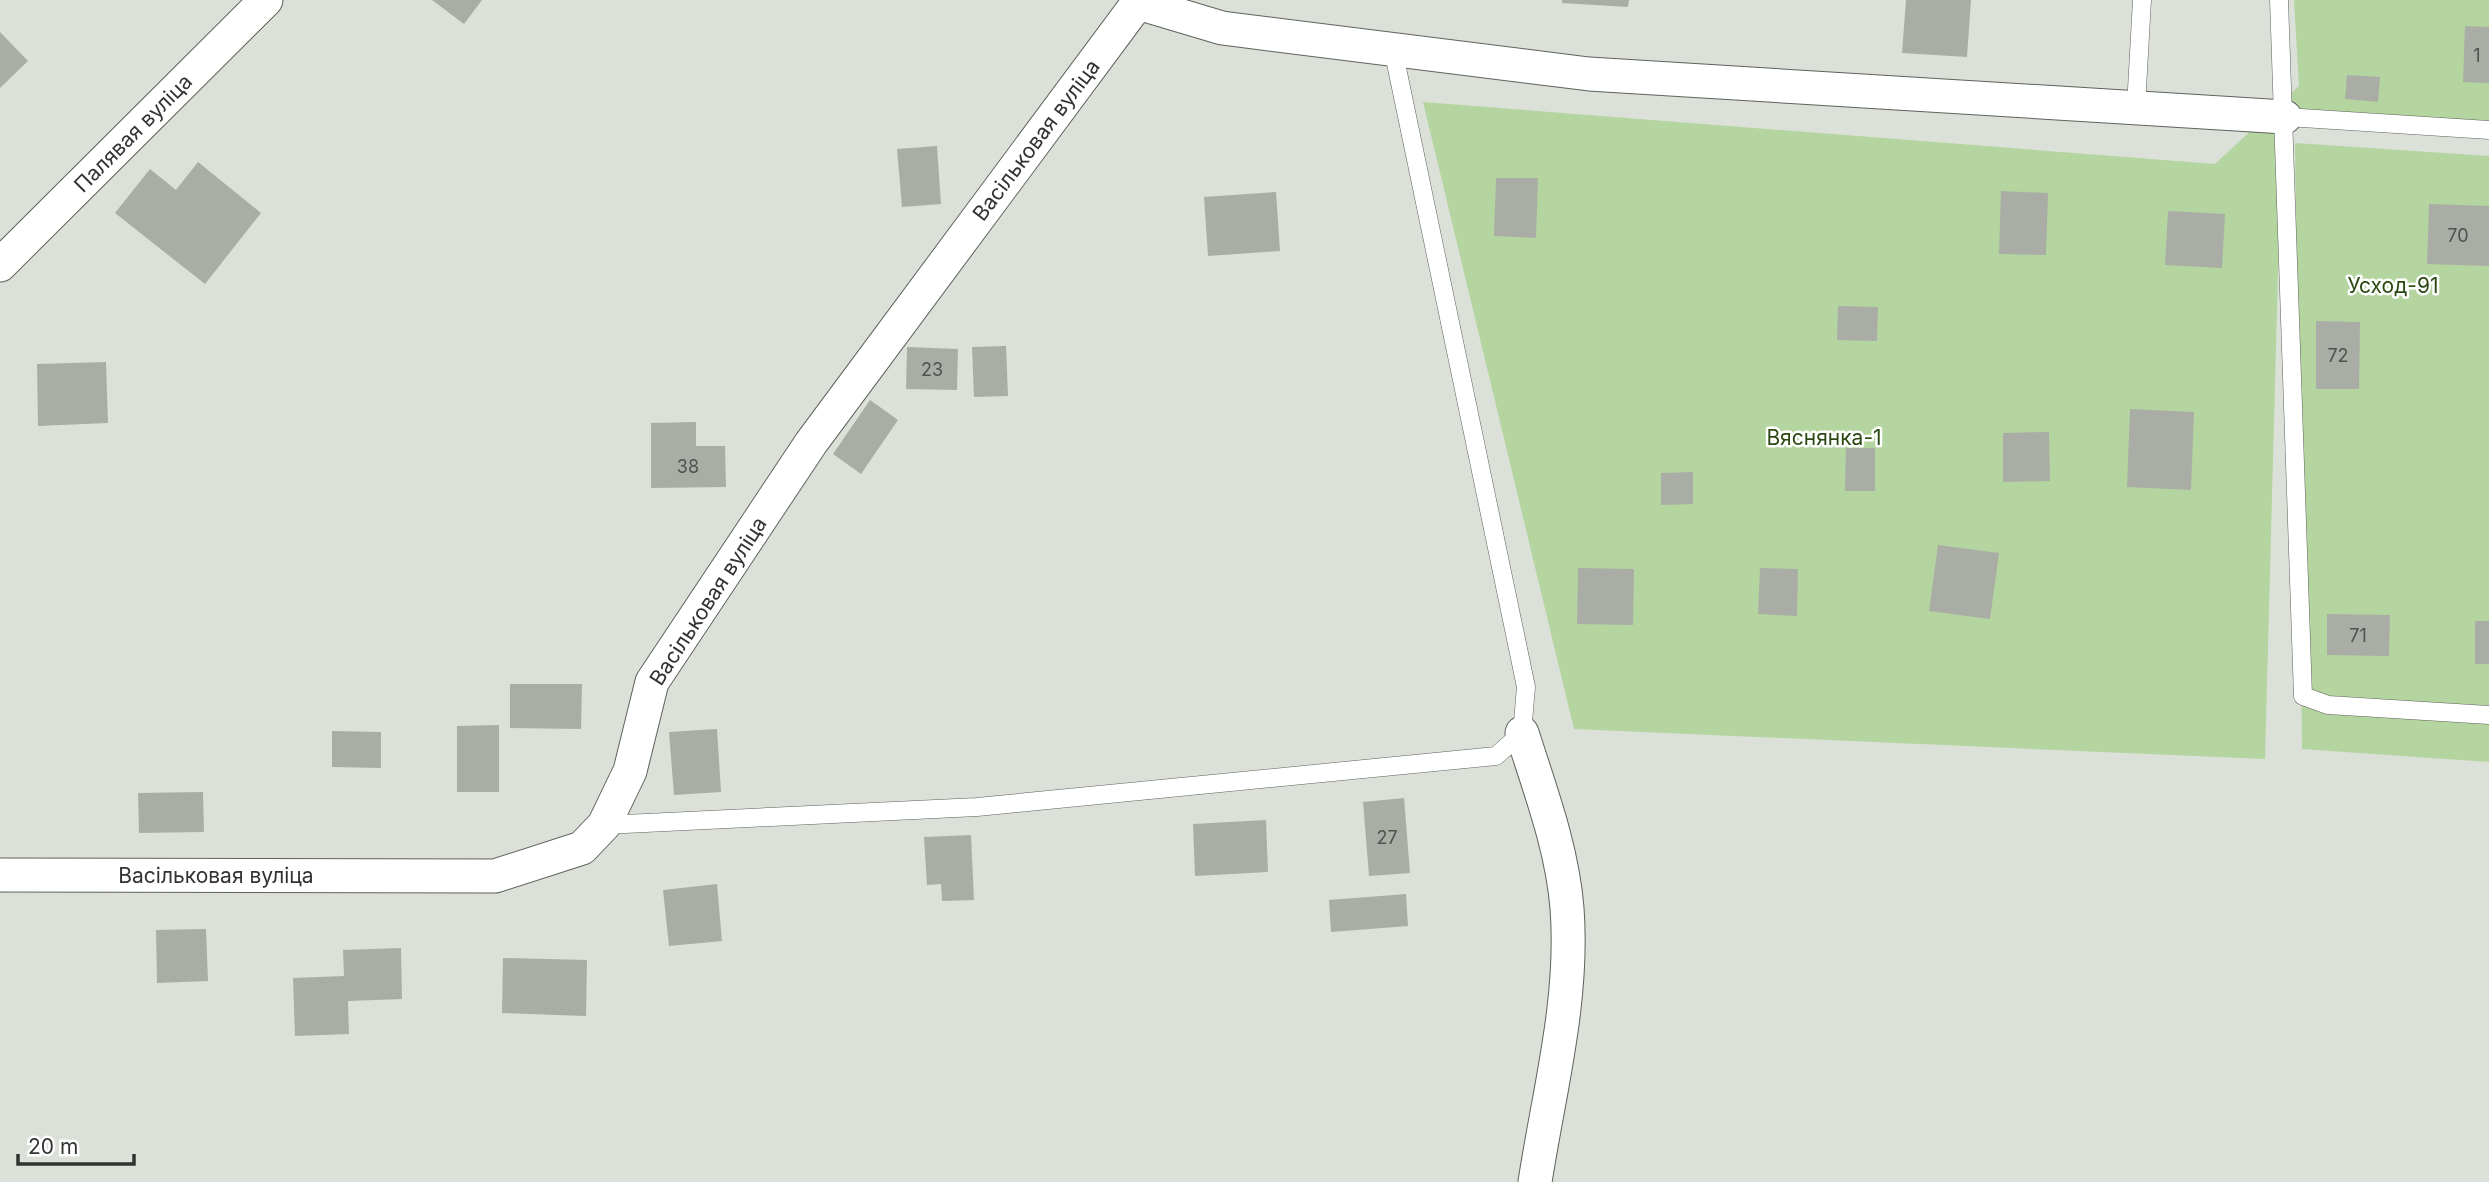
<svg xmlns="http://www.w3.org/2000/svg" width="2489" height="1182" font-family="Inter,sans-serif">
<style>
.green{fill:#b4d59f}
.building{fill:#a9ada6}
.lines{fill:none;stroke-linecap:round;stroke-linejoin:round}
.lane-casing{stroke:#5e625b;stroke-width:19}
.street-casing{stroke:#5e625b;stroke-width:35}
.lane{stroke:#fff;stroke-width:18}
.street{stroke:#fff;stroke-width:33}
.labels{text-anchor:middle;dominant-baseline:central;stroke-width:5;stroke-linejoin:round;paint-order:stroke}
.number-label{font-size:18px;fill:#50524e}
.street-label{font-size:21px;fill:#333431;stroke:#fff}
.park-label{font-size:21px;fill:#2c4913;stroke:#fff}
</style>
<rect width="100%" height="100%" fill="#dbe0d8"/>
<g class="green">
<polygon points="2294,0 2489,0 2489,134 2282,121 2265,759 1574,729 1423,102 2215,164 2299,86"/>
<polygon points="2295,143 2489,156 2489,762 2302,749"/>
</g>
<g class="building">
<polygon points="432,0 482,0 464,24"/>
<polygon points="1562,0 1629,0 1628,7 1562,3"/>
<polygon points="1906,0 1971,0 1967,57 1902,53"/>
<polygon points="2465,26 2489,27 2489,83 2463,82"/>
<polygon points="0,32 28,61 0,88"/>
<polygon points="2347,75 2380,77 2378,102 2345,99"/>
<polygon points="937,146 941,204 902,207 897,149"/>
<polygon points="198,162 261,213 205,284 115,213 150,169 176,190"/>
<polygon points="1496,178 1538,178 1536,238 1494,236"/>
<polygon points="2001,191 2048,193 2046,255 1999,254"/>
<polygon points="1276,192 1280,251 1208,256 1204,197"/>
<polygon points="2429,204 2489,206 2489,266 2427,264"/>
<polygon points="2168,211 2225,214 2222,268 2165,265"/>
<polygon points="1838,306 1878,307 1877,341 1837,340"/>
<polygon points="2316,321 2360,322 2359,389 2316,389"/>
<polygon points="1006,346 1008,396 974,397 972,347"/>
<polygon points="907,347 958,349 957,390 906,389"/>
<polygon points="106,362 108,423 38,426 37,364"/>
<polygon points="870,400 898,420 861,474 833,454"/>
<polygon points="2130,409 2194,412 2191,490 2127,487"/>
<polygon points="696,422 696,446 725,446 726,487 651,488 651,423"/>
<polygon points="2049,432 2050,481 2003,482 2003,433"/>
<polygon points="1846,448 1875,448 1875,491 1845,491"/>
<polygon points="1693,472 1693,504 1661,505 1661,473"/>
<polygon points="1938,545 1999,553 1990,619 1929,611"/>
<polygon points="1578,568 1634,569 1633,625 1577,624"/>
<polygon points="1760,568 1798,569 1797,616 1758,614"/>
<polygon points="2327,614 2390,615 2389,656 2327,655"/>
<rect x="2475" y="621" width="14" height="43"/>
<polygon points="510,684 582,684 581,729 510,728"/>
<polygon points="499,725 499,792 457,792 457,726"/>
<polygon points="717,729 721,792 674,795 669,732"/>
<polygon points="332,731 381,732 381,768 332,767"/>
<polygon points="203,792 204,832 139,833 138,793"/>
<polygon points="1404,798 1410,873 1369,876 1363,802"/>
<polygon points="1266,820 1268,872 1195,876 1193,824"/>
<polygon points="971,835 974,900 942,901 941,884 927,885 924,837"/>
<polygon points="717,884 722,941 669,946 663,890"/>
<polygon points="1406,894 1408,926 1331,932 1329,900"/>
<polygon points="206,929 208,981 157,983 156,930"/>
<polygon points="401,948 402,999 348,1001 349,1034 295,1036 293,978 344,976 343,950"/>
<polygon points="503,958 587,960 586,1016 502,1013"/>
</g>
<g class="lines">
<g class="lane-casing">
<g id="lane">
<polyline points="2279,0 2303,696 2328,705 2489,715"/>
<polyline points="2136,107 2142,0"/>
<polyline points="2285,117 2489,130"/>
<polyline points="604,825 977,807 1496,756 1522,733 1526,687 1393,49"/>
</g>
</g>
<g class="street-casing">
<g id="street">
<polyline points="1138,3 1222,28 1589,74 2285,117"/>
<polyline points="0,265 266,0"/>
<path d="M1522,733C1540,790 1562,847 1567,908C1574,1001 1549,1091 1535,1182"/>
<polyline points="0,875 495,876 582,848 604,825 630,771 652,682 811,443 1140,0"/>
</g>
</g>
<use href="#lane" class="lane"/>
<use href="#street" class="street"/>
</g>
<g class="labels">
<g class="number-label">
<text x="2477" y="55">1</text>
<text x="2458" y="235">70</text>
<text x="2338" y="355">72</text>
<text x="932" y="369">23</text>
<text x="688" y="466">38</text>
<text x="2358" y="635">71</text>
<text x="1387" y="837">27</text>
</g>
<g class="street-label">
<text transform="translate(133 133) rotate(-45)">Палявая вуліца</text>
<text transform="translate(1036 140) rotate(-53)">Васільковая вуліца</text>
<text transform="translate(708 601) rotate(-57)">Васільковая вуліца</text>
<text x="216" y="875">Васільковая вуліца</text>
</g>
<g class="park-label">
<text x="2393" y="285">Усход-91</text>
<text x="1824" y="437">Вяснянка-1</text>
</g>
</g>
<path d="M18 1154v10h116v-10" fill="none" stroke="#333431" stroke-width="3.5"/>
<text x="28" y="1154" font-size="21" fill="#333431" stroke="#ffffff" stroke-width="5" paint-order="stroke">20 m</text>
</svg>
